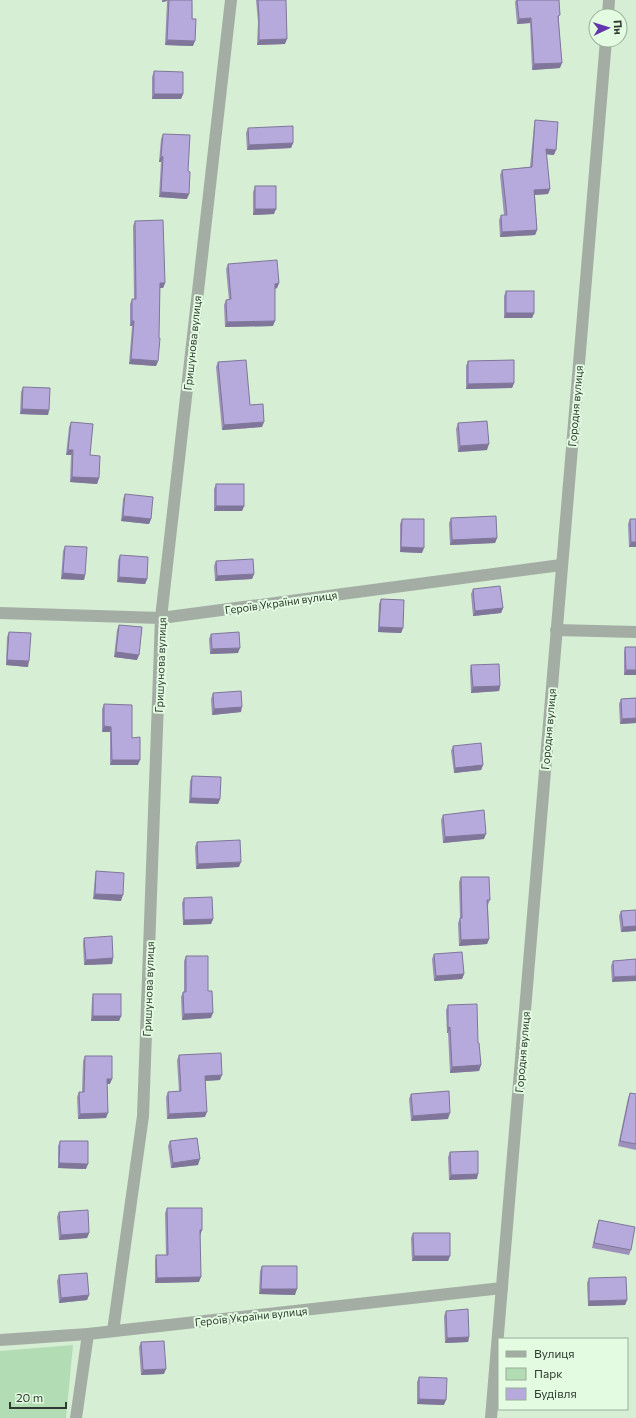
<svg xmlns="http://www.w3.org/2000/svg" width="636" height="1418" font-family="Commissioner,sans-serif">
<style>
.green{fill:#b2dcb3}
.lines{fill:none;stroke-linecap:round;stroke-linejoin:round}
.street{stroke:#a3ada3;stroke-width:12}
.wall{fill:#9d91bc}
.shaded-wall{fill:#7f7699}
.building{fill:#b6a9db;stroke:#7f7699}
.labels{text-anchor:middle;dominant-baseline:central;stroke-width:4;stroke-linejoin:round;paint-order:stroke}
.street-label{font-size:11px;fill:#303a30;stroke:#e2fbe1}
</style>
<rect width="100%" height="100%" fill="#d5eed4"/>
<polygon class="green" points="73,1345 66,1418 0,1418 0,1351"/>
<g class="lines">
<g class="street">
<polyline points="608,16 609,0"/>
<polyline points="0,613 161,618 561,565"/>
<polyline points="556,630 636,632"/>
<polyline points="113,1331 143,1116 161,618 231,0"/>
<polyline points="0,1340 88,1334 502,1288"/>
<polyline points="76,1418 88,1334"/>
<polyline points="491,1418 606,40"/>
</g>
</g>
<g class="wall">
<polygon points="162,0 192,0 193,46 165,45 167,1 162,2"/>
<polygon points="256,0 286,0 285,44 257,45 258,22"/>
<polygon points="516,0 559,0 559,20 560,68 532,70 530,23 517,24 515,2"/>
<polygon points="154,71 183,94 181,99 152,99 152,77"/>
<polygon points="535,120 554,155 546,154 550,189 548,194 535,195 537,230 535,235 500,237 499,220 501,215 504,215 500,175 502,170 530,167 534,125"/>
<polygon points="248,128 293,143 291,148 247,150 246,133"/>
<polygon points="163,134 187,199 159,197 161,162 159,162 161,139"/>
<polygon points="255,186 274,214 253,215 253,192"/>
<polygon points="135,221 165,283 163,288 160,288 158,361 156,366 129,364 132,326 130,326 130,304 132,299 134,299 133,226"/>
<polygon points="228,264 279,283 277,288 275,289 273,326 225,327 224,305 226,300 229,300 226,269"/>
<polygon points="506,291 534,313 532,318 504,318 504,296"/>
<polygon points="468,361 514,383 512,388 466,389 466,366"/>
<polygon points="218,362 250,405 262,427 222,430 216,367"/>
<polygon points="23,387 49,410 48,415 20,414 21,392"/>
<polygon points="71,422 90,455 99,478 97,484 70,482 71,455 66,455 69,427"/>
<polygon points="458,423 487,450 458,452 456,429"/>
<polygon points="216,484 244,506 242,511 214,511 214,489"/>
<polygon points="125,494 151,519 149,524 121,521 123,499"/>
<polygon points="451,518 497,538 495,543 450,545 449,523"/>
<polygon points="402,519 422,553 400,552 400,524"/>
<polygon points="630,519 636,519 636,547 629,547 628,524"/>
<polygon points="65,546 85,575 84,580 61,579 63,551"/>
<polygon points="120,555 147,579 145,584 117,582 118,560"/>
<polygon points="216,561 254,574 252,579 215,581 214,566"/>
<polygon points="473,589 503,608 501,613 473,616 471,594"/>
<polygon points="381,599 403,628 401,633 378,632 379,604"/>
<polygon points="119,625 137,660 114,657 117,630"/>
<polygon points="9,632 28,667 6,665 7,637"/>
<polygon points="211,634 238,653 210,654 209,639"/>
<polygon points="625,647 636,647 636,675 624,675 624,652"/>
<polygon points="471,665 500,686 499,691 471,693 470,670"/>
<polygon points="213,693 241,712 212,715 211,699"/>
<polygon points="636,698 636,723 620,724 619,704 621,699"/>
<polygon points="104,704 132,738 138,765 110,765 110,732 102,732 102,709"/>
<polygon points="453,746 483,765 481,770 454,773 451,751"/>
<polygon points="192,776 220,799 218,804 189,803 190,781"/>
<polygon points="443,815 484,839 443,843 441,820"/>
<polygon points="197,842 239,867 196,869 195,847"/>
<polygon points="96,871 121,901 93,899 95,876"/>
<polygon points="461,877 490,900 488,905 489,939 487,944 459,946 458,923 460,918 459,882"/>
<polygon points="184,898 213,919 211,924 183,925 182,903"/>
<polygon points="636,910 636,931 621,932 619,916 621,911"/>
<polygon points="84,938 113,958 112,964 84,965 83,943"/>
<polygon points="434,954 464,974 462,979 434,981 432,959"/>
<polygon points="186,956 208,991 211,1018 182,1020 181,997 183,992 184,992 184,961"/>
<polygon points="636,959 612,982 611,966 613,961"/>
<polygon points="93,994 121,1016 119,1021 91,1021 92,999"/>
<polygon points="448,1005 478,1043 481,1065 479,1071 450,1073 448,1033 447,1033 446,1010"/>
<polygon points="179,1055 220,1080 205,1081 205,1117 167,1119 166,1097 168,1092 179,1092 177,1060"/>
<polygon points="85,1056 110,1084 107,1084 106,1118 78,1119 77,1097 79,1092 82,1092 83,1061"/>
<polygon points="630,1093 636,1094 636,1150 618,1146 628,1098"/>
<polygon points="411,1094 448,1119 411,1121 409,1099"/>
<polygon points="60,1141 86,1169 58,1168 58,1146"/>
<polygon points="170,1141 198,1165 171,1168 168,1146"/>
<polygon points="450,1152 477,1179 449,1180 448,1157"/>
<polygon points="167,1208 200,1236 199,1282 155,1283 155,1260 156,1255 166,1255 165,1213"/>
<polygon points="59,1212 89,1233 87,1238 59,1240 57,1217"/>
<polygon points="599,1220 631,1250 629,1255 592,1248 597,1225"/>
<polygon points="413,1233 450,1256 448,1261 412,1261 411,1238"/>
<polygon points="262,1266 295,1295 259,1294 260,1271"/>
<polygon points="59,1275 89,1295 87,1300 59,1303 57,1281"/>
<polygon points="589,1278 627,1300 625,1305 588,1306 587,1283"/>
<polygon points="446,1311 469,1337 468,1342 445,1343 444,1316"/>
<polygon points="141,1342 164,1374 141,1375 139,1347"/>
<polygon points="419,1377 444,1405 417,1404 417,1382"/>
</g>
<g class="shaded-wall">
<polygon points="163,0 167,0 167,1 162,2"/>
<polygon points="531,18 530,23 517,24 519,19"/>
<polygon points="287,39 285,44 257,45 259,40"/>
<polygon points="167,40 195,41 193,46 165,45"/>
<polygon points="562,63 560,68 532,70 534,64"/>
<polygon points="154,94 183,94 181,99 152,99"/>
<polygon points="293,143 291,148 247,150 249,145"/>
<polygon points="546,149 556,150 554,155 544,154"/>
<polygon points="161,156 163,157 161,162 159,162"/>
<polygon points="550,189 548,194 532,195 534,190"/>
<polygon points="161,192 189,194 187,199 159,197"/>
<polygon points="255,209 276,209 274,214 253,215"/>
<polygon points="537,230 535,235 500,237 502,232"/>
<polygon points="160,283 165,283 163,288 158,288"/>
<polygon points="279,283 277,288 273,289 275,284"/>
<polygon points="506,313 534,313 532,318 504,318"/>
<polygon points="132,321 134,321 132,326 130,326"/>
<polygon points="275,321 273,326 225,327 227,322"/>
<polygon points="131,359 158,361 156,366 129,364"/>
<polygon points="514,383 512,388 466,389 468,384"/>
<polygon points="22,409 49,410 48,415 20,414"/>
<polygon points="264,422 262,427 222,430 224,425"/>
<polygon points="489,444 487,450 458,452 460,446"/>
<polygon points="68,450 73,450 71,455 66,455"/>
<polygon points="72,477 99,478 97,484 70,482"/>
<polygon points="216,506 244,506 242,511 214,511"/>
<polygon points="123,516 151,519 149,524 121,521"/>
<polygon points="497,538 495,543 450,545 452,540"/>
<polygon points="631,542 636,542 636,547 629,547"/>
<polygon points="401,547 424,548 422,553 400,552"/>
<polygon points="63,573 85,575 84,580 61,579"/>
<polygon points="254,574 252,579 215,581 217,576"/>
<polygon points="119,577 147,579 145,584 117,582"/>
<polygon points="503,608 501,613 473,616 475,611"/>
<polygon points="379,627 403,628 401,633 378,632"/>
<polygon points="240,648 238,653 210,654 212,649"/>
<polygon points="116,652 139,655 137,660 114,657"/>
<polygon points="7,660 29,661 28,667 6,665"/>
<polygon points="626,670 636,670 636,675 624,675"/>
<polygon points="500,686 499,691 471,693 473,687"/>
<polygon points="242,707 241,712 212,715 214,709"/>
<polygon points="636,718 636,723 620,724 622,719"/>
<polygon points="104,726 111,727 110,732 102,732"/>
<polygon points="112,760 140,760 138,765 110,765"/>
<polygon points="483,765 481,770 454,773 455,768"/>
<polygon points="191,798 220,799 218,804 189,803"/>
<polygon points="486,834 484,839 443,843 445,837"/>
<polygon points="241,862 239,867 196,869 198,864"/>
<polygon points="95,894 123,895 121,901 93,899"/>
<polygon points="213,919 211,924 183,925 184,920"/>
<polygon points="636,926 636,931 621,932 623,927"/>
<polygon points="489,939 487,944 459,946 461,940"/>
<polygon points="113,958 112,964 84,965 86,960"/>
<polygon points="464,974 462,979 434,981 436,976"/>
<polygon points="636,976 636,981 612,982 614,977"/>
<polygon points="213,1013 211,1018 182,1020 184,1014"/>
<polygon points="93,1016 121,1016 119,1021 91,1021"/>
<polygon points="450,1027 448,1033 447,1033 448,1028"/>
<polygon points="481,1065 479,1071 450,1073 452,1067"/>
<polygon points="222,1075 220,1080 203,1081 205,1076"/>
<polygon points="107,1079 112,1079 110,1084 105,1084"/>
<polygon points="207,1112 205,1117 167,1119 169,1114"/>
<polygon points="108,1113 106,1118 78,1119 80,1114"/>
<polygon points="450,1113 448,1119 411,1121 413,1116"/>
<polygon points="200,1159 198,1165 171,1168 173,1163"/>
<polygon points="59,1163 88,1164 86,1169 58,1168"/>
<polygon points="478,1174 477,1179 449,1180 451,1175"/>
<polygon points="200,1230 202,1230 200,1236 198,1236"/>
<polygon points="89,1233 87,1238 59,1240 61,1235"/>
<polygon points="414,1256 450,1256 448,1261 412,1261"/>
<polygon points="201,1277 199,1282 155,1283 157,1278"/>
<polygon points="261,1289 297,1289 295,1295 259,1294"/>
<polygon points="89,1295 87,1300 59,1303 61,1298"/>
<polygon points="627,1300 625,1305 588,1306 589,1301"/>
<polygon points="469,1337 468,1342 445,1343 447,1338"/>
<polygon points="166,1369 164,1374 141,1375 143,1370"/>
<polygon points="419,1399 446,1400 444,1405 417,1404"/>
</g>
<g class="building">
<polygon points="169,0 192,0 192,19 196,19 195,41 167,40"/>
<polygon points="258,0 286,0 287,39 259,40 259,17"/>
<polygon points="517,0 559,0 560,15 558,16 562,63 534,64 531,18 519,19"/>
<polygon points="154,71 183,72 183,94 154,94"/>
<polygon points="535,120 558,122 556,150 546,149 550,189 534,190 537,230 502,232 501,215 507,215 502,170 532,167"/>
<polygon points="293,126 293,143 249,145 248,128"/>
<polygon points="163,134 190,135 188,171 190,172 189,194 161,192 163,157 161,156"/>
<rect x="255" y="186" width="21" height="23"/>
<polygon points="163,220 165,283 160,283 159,338 160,338 158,361 131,359 134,321 132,321 132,299 136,299 135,221"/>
<polygon points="277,260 279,283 275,284 275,321 227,322 226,300 231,299 228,264"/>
<rect x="506" y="291" width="28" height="22"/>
<polygon points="246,360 250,405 263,404 264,422 224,425 218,362"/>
<polygon points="514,360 514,383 468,384 468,361"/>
<polygon points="23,387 50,388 49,410 22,409"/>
<polygon points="487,421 489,444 460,446 458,423"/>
<polygon points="71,422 93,424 90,455 100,456 99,478 72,477 73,450 68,450"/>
<rect x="216" y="484" width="28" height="22"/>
<polygon points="125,494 153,497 151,519 123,516"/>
<polygon points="496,516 497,538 452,540 451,518"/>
<polygon points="402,519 424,519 424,548 401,547"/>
<polygon points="630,519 636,519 636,542 631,542"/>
<polygon points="65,546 87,547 85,575 63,573"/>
<polygon points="120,555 148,557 147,579 119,577"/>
<polygon points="253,559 254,574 217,576 216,561"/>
<polygon points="500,586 503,608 475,611 473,589"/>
<polygon points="381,599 404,600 403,628 379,627"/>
<polygon points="119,625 142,627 139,655 116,652"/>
<polygon points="9,632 31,633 29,661 7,660"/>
<polygon points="239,632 240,648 212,649 211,634"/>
<polygon points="625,647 636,647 636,670 626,670"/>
<polygon points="499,664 500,686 473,687 471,665"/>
<polygon points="241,691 242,707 214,709 213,693"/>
<polygon points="636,698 636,718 622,719 621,699"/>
<polygon points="104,704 132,705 132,738 140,737 140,760 112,760 111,727 104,726"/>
<polygon points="481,743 483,765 455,768 453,746"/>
<polygon points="192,776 221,777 220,799 191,798"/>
<polygon points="484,810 486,834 445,837 443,815"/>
<polygon points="240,840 241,862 198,864 197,842"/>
<polygon points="96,871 124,873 123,895 95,894"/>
<polygon points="461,877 489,877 490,900 487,900 489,939 461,940 460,918 462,918"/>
<polygon points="212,897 213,919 184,920 184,898"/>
<polygon points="636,910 636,926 623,927 621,911"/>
<polygon points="112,936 113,958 86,960 84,938"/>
<polygon points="462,952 464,974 436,976 434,954"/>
<polygon points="186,956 208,956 208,991 212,991 213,1013 184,1014 183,992 186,992"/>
<polygon points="636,959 636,976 614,977 613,961"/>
<rect x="93" y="994" width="28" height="22"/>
<polygon points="477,1004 478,1043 479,1043 481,1065 452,1067 450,1027 448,1028 448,1005"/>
<polygon points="221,1053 222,1075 205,1076 207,1112 169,1114 168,1092 181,1091 179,1055"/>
<polygon points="85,1056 112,1056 112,1079 107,1079 108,1113 80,1114 79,1092 84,1092"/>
<polygon points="449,1091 450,1113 413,1116 411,1094"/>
<polygon points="630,1093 636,1094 636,1144 620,1141"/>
<polygon points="197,1138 200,1159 173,1163 170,1141"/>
<polygon points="60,1141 88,1141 88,1164 59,1163"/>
<polygon points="478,1151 478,1174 451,1175 450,1152"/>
<polygon points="167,1208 202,1208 202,1230 200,1230 201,1277 157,1278 156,1255 168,1255"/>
<polygon points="88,1210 89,1233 61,1235 59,1212"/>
<polygon points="599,1220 635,1227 631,1250 594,1243"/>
<polygon points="413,1233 450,1233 450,1256 414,1256"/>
<polygon points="262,1266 297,1266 297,1289 261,1289"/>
<polygon points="87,1273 89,1295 61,1298 59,1275"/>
<polygon points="626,1277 627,1300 589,1301 589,1278"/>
<polygon points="468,1309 469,1337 447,1338 446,1311"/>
<polygon points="164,1341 166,1369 143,1370 141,1342"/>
<polygon points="419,1377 447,1378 446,1400 419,1399"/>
</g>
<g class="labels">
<g class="street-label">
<text transform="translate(192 343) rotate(-84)">Гришунова вулиця</text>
<text transform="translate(575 406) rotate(-85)">Городня вулиця</text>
<text transform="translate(281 602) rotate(-8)">Героїв України вулиця</text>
<text transform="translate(160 665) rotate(-88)">Гришунова вулиця</text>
<text transform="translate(548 729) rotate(-85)">Городня вулиця</text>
<text transform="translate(148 989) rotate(-88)">Гришунова вулиця</text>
<text transform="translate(522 1052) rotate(-85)">Городня вулиця</text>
<text transform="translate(251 1316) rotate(-6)">Героїв України вулиця</text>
</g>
</g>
<rect x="498" y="1338" width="130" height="72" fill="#e2fbe1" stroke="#9bae9a"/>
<rect x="506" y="1351" width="20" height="6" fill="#a3ada3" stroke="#9bae9a"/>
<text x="534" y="1358" font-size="12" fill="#303a30">Вулиця</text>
<rect x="506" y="1368" width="20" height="12" fill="#b2dcb3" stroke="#9bae9a"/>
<text x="534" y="1378" font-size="12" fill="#303a30">Парк</text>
<rect x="506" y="1388" width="20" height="12" fill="#b6a9db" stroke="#9bae9a"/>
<text x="534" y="1398" font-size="12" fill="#303a30">Будівля</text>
<g transform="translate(608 28) rotate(86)"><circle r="19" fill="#e2fbe1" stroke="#9bae9a"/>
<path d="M0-3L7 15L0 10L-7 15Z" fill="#6435ad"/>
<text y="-6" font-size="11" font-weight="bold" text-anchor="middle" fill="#303a30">Пн</text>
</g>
<path d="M10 1402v6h56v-6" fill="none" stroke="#303a30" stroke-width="2"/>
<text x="16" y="1402" font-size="12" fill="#303a30" stroke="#e2fbe1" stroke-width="3" paint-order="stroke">20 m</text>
</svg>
